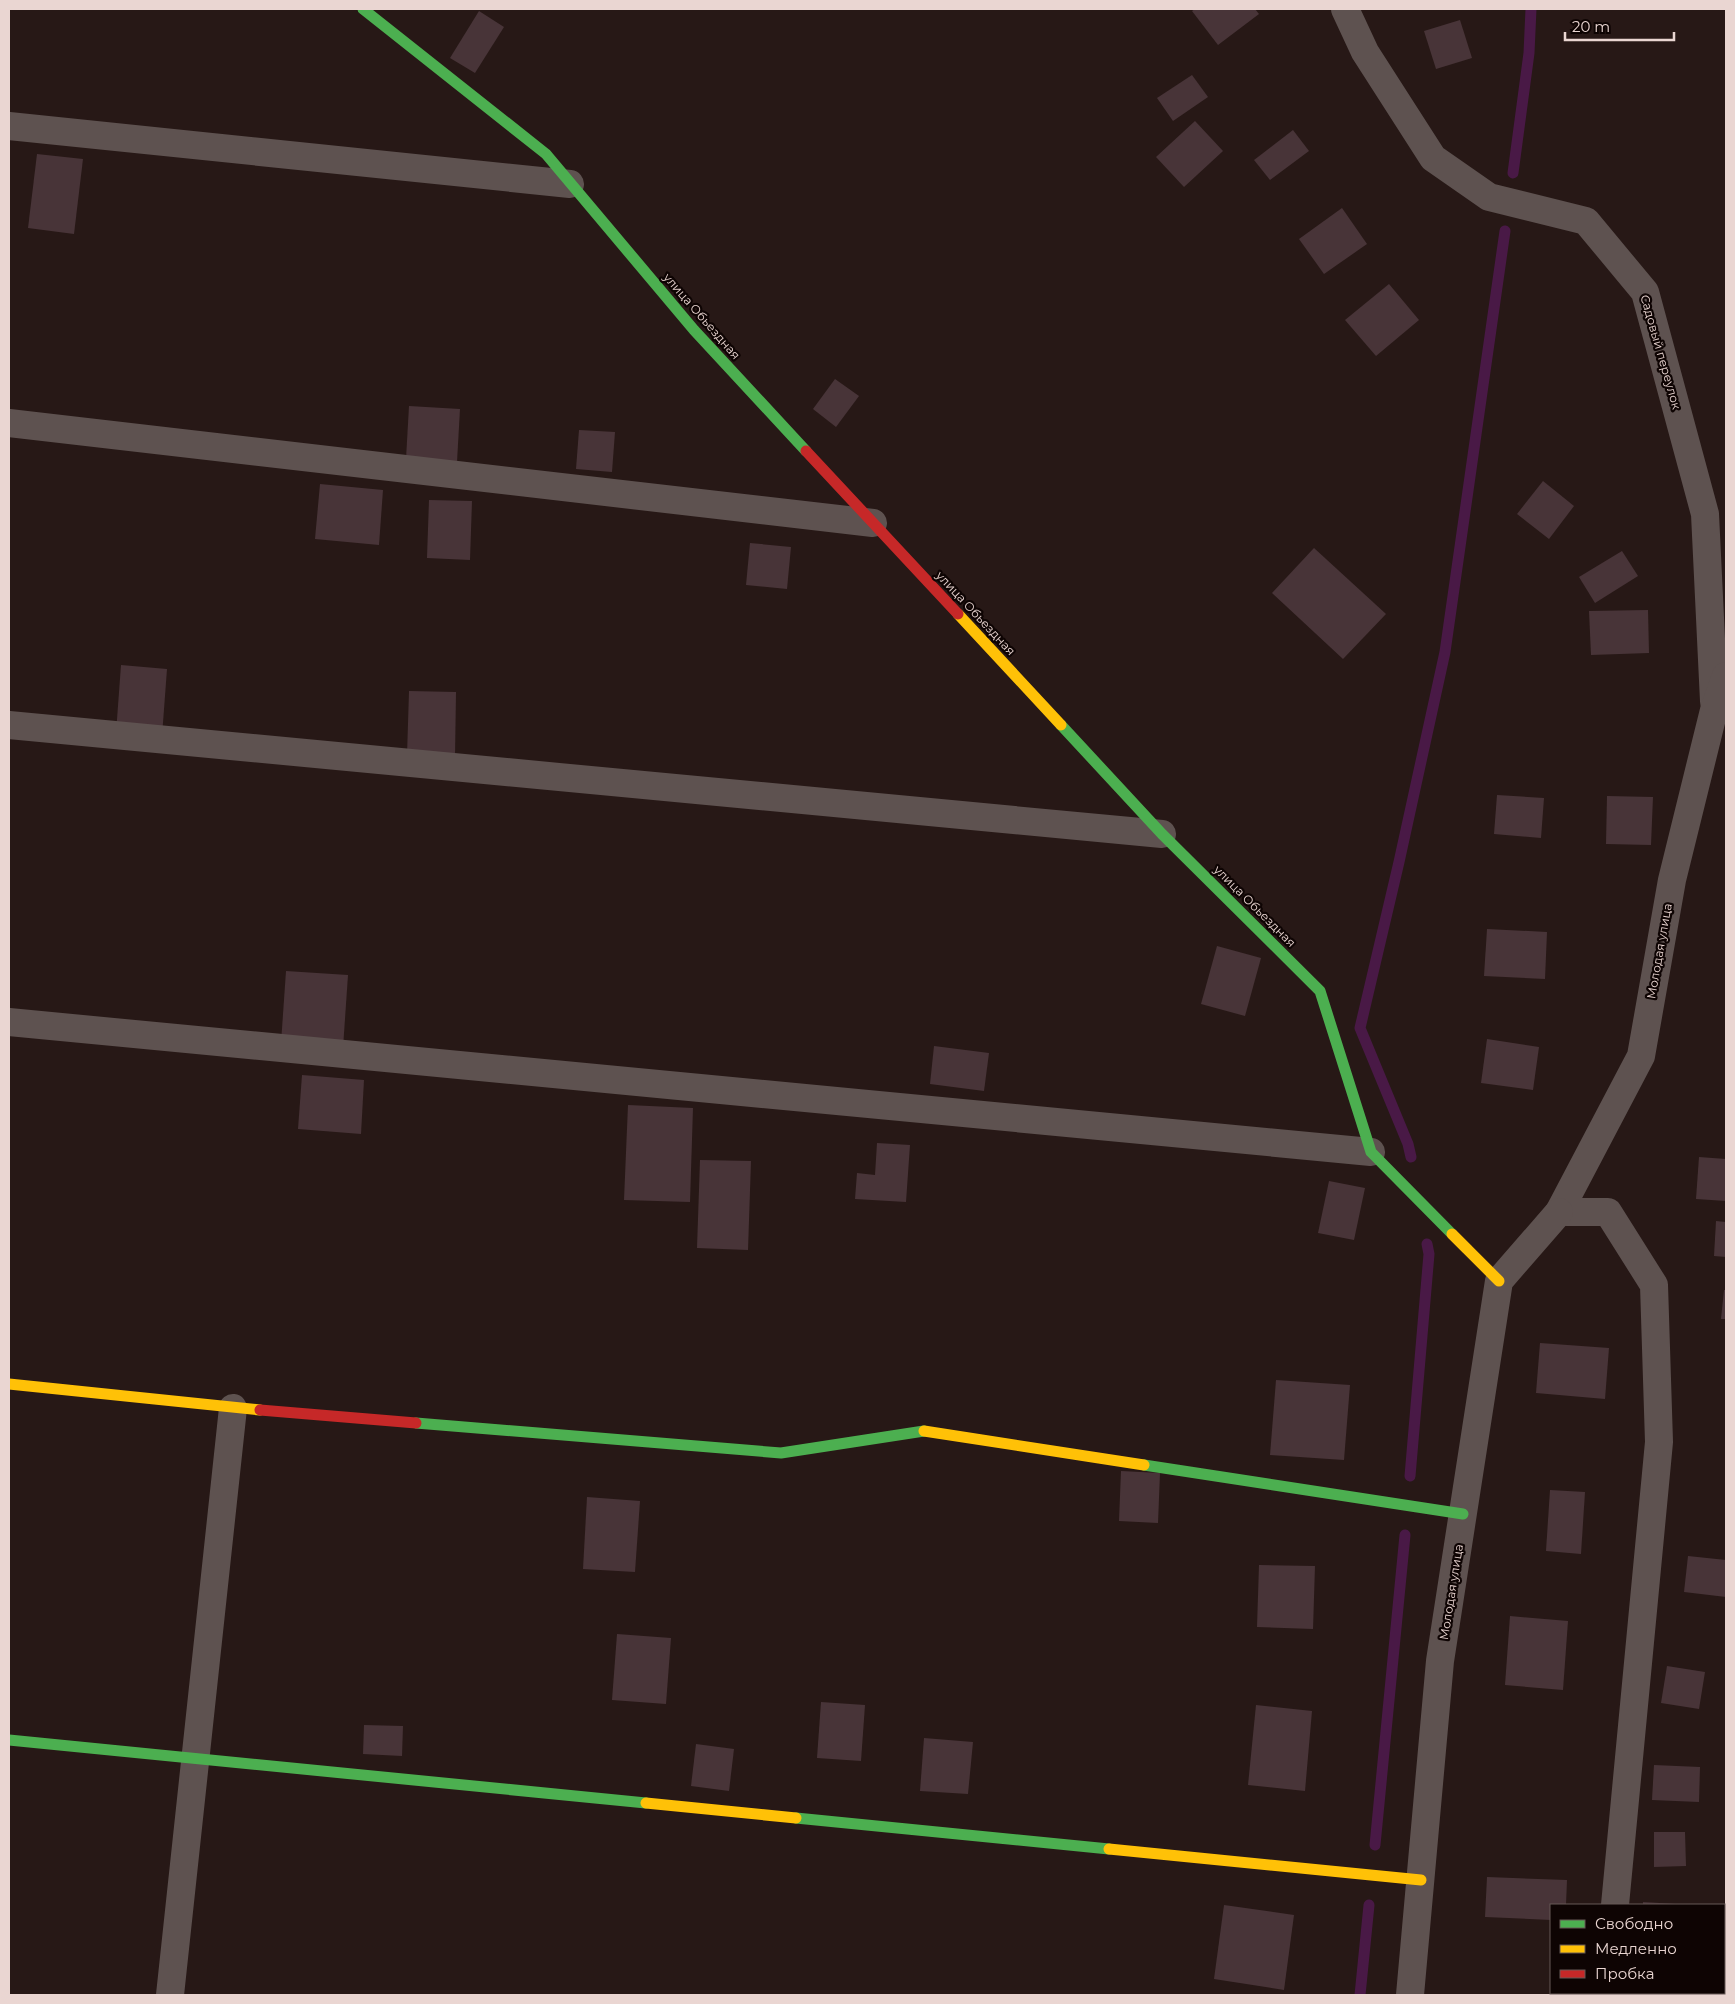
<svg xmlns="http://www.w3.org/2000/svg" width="1735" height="2004" font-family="Montserrat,sans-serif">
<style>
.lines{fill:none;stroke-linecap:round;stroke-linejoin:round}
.stream{stroke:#491946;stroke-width:11}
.building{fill:#483438}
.street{stroke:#5e5250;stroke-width:28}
.fast{stroke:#4caf50;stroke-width:11}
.slow{stroke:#ffc107;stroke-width:11}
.jam{stroke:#c62828;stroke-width:11}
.labels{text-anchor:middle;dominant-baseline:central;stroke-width:4.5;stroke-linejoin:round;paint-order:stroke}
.street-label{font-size:12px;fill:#ead6d2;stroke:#0e0403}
</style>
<rect width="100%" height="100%" fill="#271816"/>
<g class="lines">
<g class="stream">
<polyline points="1513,173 1529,53 1531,9"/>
<polyline points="1411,1157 1408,1144 1360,1028 1399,862 1445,652 1505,231"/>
<polyline points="1410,1476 1429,1254 1427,1244"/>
<polyline points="1375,1845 1405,1535"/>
<polyline points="1360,1995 1369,1905"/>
</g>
</g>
<g class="building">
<polygon points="1195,9 1255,9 1259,14 1218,45 1192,11"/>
<polygon points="479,11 504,27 475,73 450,58"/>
<polygon points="1460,20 1472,58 1436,69 1424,31"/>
<polygon points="1192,75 1208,97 1173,121 1157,98"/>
<polygon points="1195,121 1223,151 1184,187 1156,157"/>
<polygon points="1293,130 1309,151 1270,180 1254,160"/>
<polygon points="37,154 83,159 74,234 28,228"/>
<polygon points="1342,208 1367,244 1324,274 1299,239"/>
<polygon points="1389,284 1419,320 1376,356 1345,320"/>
<polygon points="835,379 859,396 836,427 813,409"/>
<polygon points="409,406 460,409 457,462 406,459"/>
<polygon points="579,430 615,432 612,472 576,469"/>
<polygon points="1543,481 1574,506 1549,539 1517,514"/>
<polygon points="320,484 383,490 379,545 315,539"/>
<polygon points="429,500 472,501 470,560 427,558"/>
<polygon points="750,543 791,547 787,589 746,585"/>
<polygon points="1314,548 1386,614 1343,659 1272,593"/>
<polygon points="1622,551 1638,576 1595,603 1579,577"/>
<polygon points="1648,610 1649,653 1591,655 1589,611"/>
<polygon points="121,665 167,669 162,736 116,733"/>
<polygon points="409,691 456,692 455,756 407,756"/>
<polygon points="1497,795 1544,798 1541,838 1494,834"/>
<polygon points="1607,796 1653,797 1651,845 1606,844"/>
<polygon points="1487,929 1547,932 1545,979 1484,976"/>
<polygon points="1217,946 1261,958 1245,1016 1201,1004"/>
<polygon points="286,971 348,975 343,1048 281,1043"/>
<polygon points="1487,1039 1539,1047 1533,1090 1481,1083"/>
<polygon points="934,1046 989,1053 984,1091 930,1084"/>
<polygon points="302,1075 364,1080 361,1134 298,1129"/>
<polygon points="628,1105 693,1108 690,1202 624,1200"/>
<polygon points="877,1143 910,1145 906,1202 855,1199 857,1173 875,1175"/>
<polygon points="1699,1157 1726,1159 1726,1201 1696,1199"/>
<polygon points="700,1160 751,1161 748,1250 697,1248"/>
<polygon points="1329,1181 1365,1188 1354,1240 1318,1233"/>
<polygon points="1716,1221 1726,1222 1726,1257 1714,1256"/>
<polygon points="1724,1290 1726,1290 1726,1319 1721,1319"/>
<polygon points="1540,1343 1609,1348 1605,1399 1536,1393"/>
<polygon points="1276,1380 1350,1385 1344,1460 1270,1455"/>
<polygon points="1121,1471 1160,1473 1158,1523 1119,1521"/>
<polygon points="1550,1490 1585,1492 1581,1554 1546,1551"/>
<polygon points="587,1497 640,1501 635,1572 583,1569"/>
<polygon points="1688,1556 1726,1560 1726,1597 1684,1592"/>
<polygon points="1259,1565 1315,1566 1313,1629 1257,1627"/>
<polygon points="1510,1616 1568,1621 1563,1690 1505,1685"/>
<polygon points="617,1634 671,1638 666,1704 612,1700"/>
<polygon points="1667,1666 1705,1672 1699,1709 1661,1703"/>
<polygon points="821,1702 865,1705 861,1761 817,1758"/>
<polygon points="1256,1705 1312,1711 1305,1791 1248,1785"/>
<polygon points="364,1725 403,1726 402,1756 363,1754"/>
<polygon points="924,1738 973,1742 968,1794 920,1791"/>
<polygon points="696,1744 734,1749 729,1791 691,1786"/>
<polygon points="1654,1765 1700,1767 1699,1802 1652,1800"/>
<polygon points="1654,1832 1685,1832 1686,1866 1654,1867"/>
<polygon points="1487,1877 1567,1880 1566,1905 1551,1905 1551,1920 1485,1917"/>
<polygon points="1643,1902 1676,1904 1676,1905 1643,1905"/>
<polygon points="1224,1905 1294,1915 1284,1990 1214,1979"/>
<rect x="1646" y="1993" width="44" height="2"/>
</g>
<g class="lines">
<g class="street">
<polyline points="1345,9 1365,52 1433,158 1489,197 1586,221 1645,292 1705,514 1714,701"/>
<polyline points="9,126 570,184"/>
<polyline points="9,423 873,523"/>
<polyline points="9,725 1162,834"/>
<polyline points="9,1022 1371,1152"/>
<polyline points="1615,1905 1659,1442 1654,1285 1608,1212 1559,1212 1641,1056 1672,880 1714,710 1726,676"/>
<polyline points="170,1995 233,1408"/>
<polyline points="1410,1995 1440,1661 1499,1281 1559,1212"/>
<polyline points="1606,1995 1606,1993"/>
</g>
<g class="fast">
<polyline points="363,9 546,154 694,330 806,451"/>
<polyline points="1061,725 1162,834 1320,991 1371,1152 1452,1234"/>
<polyline points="416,1423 781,1453 924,1431"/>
<polyline points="1144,1465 1463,1514"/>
<polyline points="9,1740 646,1803"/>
<polyline points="796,1818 1109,1849"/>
</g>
<g class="slow">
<polyline points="958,614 1061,725"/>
<polyline points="1452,1234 1499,1281"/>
<polyline points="9,1384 260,1410"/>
<polyline points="924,1431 1144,1465"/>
<polyline points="646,1803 796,1818"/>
<polyline points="1109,1849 1421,1880"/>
</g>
<g class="jam">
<polyline points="806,451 958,614"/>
<polyline points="260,1410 416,1423"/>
</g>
</g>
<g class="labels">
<g class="street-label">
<text transform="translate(702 316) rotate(49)">улица Обьездная</text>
<text transform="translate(1661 352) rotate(74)">Садовый переулок</text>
<text transform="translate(976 613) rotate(47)">улица Обьездная</text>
<text transform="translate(1255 906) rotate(45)">улица Обьездная</text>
<text transform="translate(1659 951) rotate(-80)">Молодая улица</text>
<text transform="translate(1451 1592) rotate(-81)">Молодая улица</text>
</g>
</g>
<rect width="1735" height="2004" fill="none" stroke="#ead6d2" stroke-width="20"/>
<rect x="1550" y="1904" width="175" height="90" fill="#0e0403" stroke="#665856"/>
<rect x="1560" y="1920" width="25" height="8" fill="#4caf50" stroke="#665856"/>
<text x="1595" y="1929" font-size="15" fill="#ead6d2">Свободно</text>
<rect x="1560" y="1945" width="25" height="8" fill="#ffc107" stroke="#665856"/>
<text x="1595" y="1954" font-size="15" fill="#ead6d2">Медленно</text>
<rect x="1560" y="1970" width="25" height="8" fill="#c62828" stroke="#665856"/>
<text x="1595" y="1979" font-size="15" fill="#ead6d2">Пробка</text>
<path d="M1565 32v8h109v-8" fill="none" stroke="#ead6d2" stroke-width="2.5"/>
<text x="1572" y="32" font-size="15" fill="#ead6d2" stroke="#0e0403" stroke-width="4" paint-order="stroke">20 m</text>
</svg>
